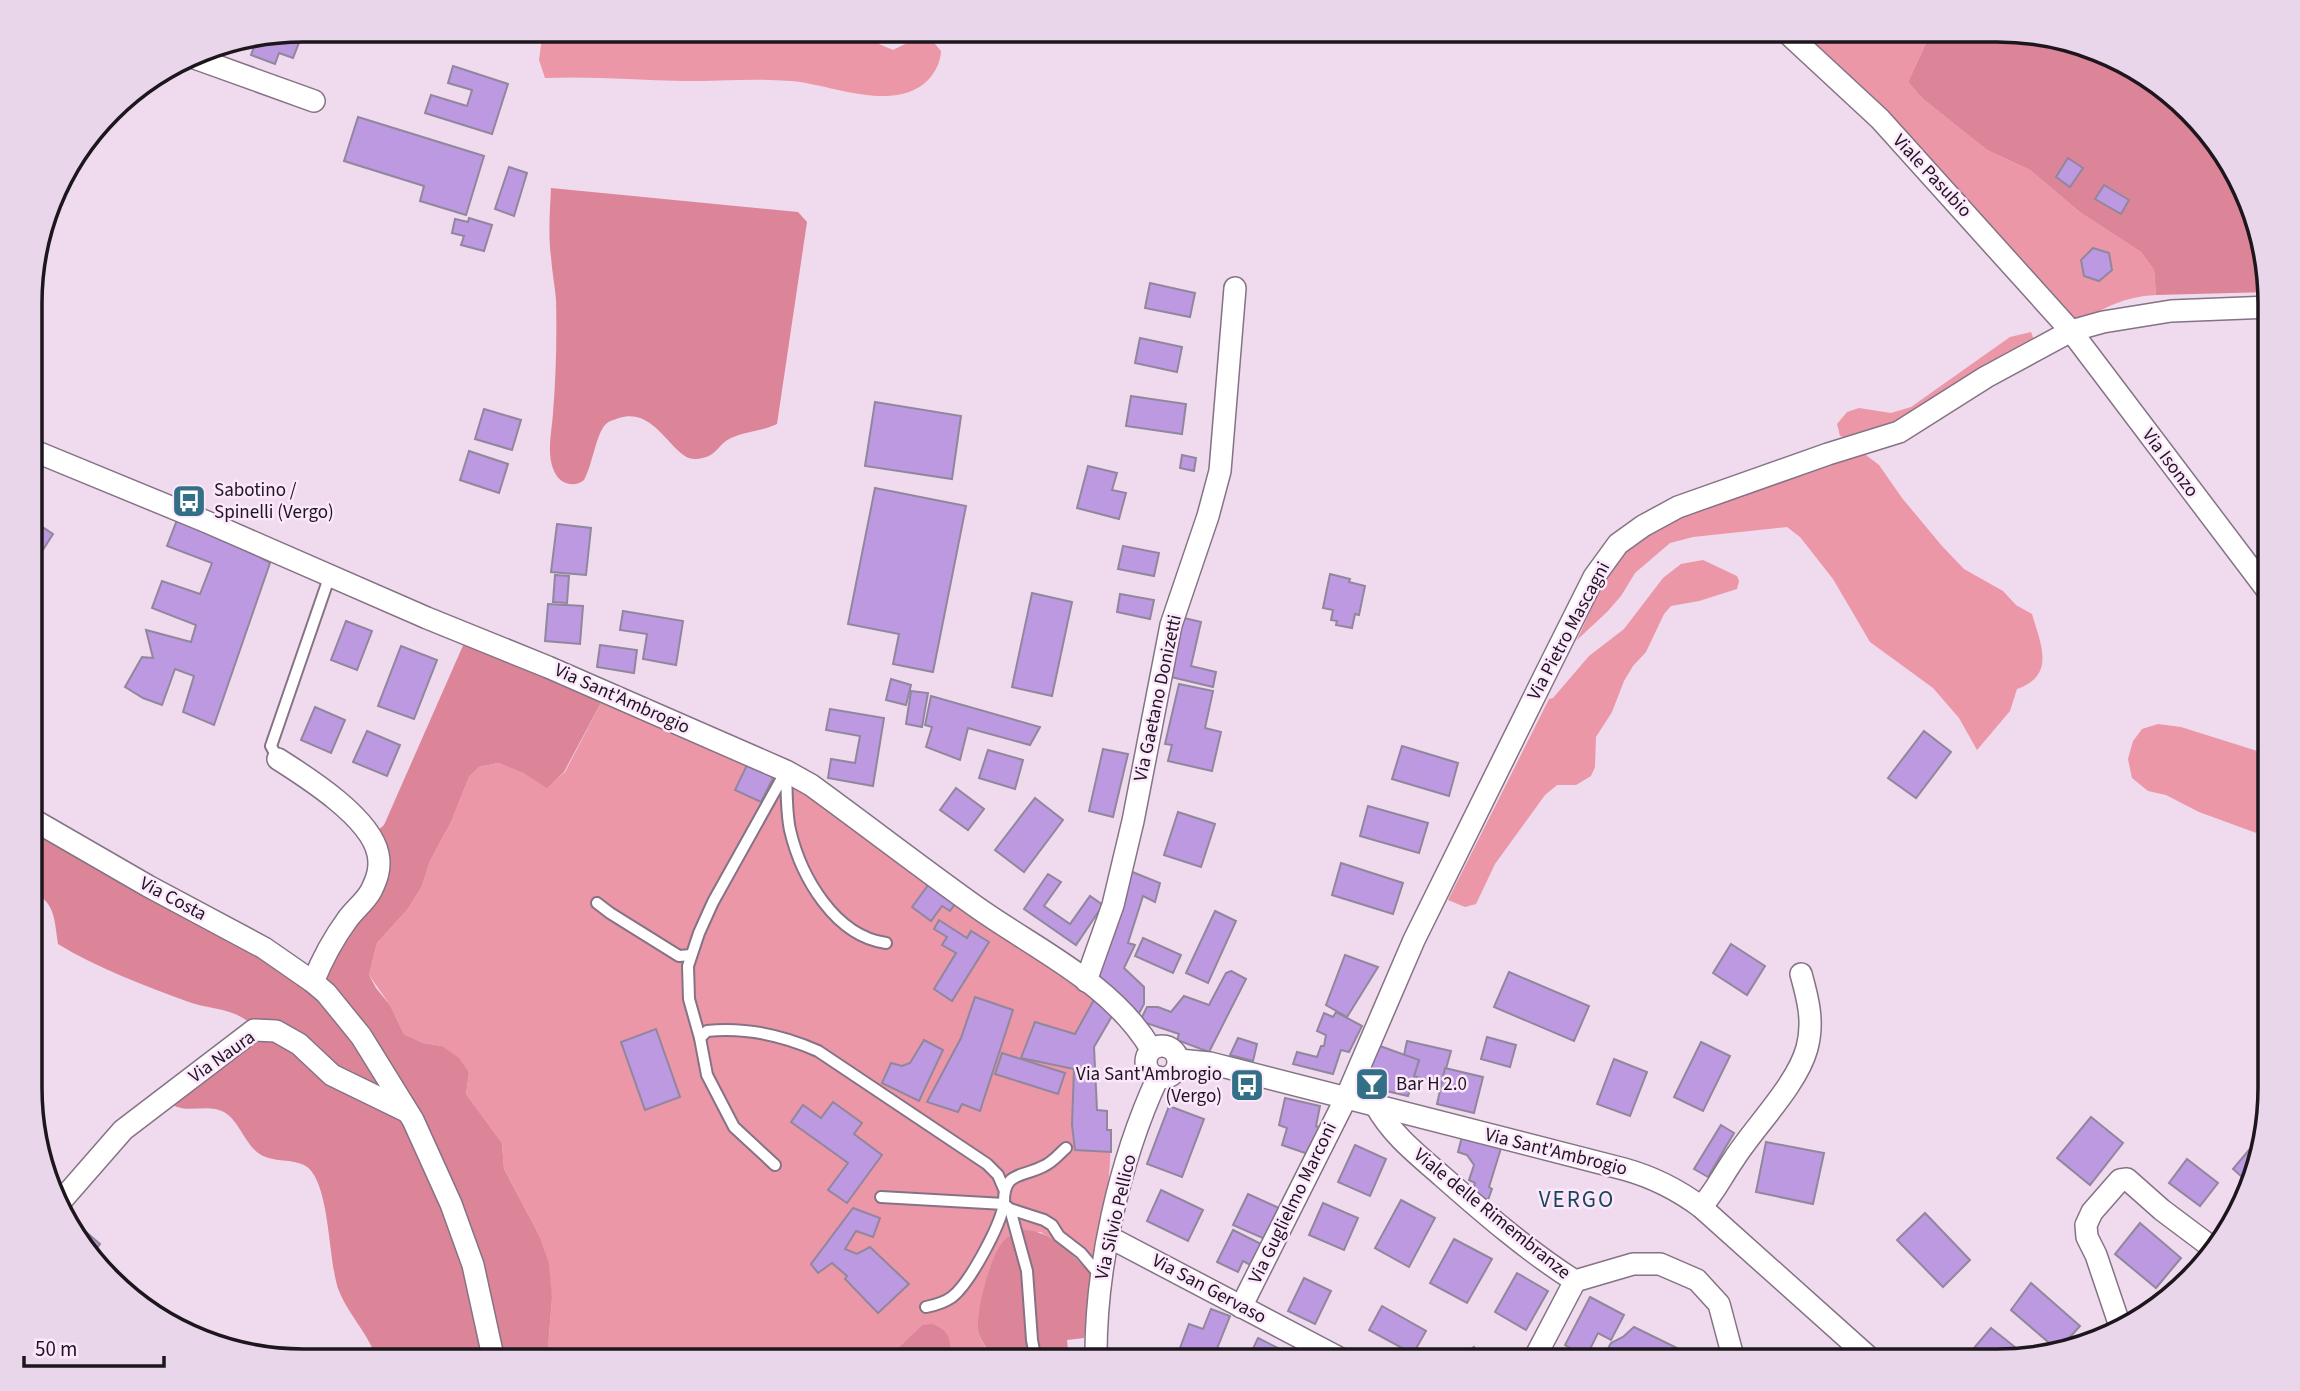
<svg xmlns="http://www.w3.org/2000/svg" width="2300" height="1391" font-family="'Source Sans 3',sans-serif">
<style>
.green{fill:#eb97a8}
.forest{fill:#dd8598}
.building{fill:#bc99e1;stroke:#91879d;stroke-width:2}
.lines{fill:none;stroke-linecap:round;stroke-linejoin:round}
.lane-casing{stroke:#857385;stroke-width:14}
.street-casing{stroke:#857385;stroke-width:24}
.lane{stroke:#fff;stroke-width:10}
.street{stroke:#fff;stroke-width:21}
.labels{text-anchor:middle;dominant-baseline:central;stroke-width:5;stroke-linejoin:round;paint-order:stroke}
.street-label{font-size:19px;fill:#1d161d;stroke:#fce7fc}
.poi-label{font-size:19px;fill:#1d161d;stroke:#fce7fc;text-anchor:start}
.quarter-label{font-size:23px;letter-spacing:2px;fill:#16485a;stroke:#fce7fc}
.rim{fill:none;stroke:#1d161d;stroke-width:3.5}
</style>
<rect width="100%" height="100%" fill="#efdaee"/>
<g class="green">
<path d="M543,30H881L878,34L879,44L893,50L909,42L929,37L941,51C940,72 923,90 902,94C867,102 825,84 791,81C755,78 719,81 684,81C638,80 592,76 545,78L539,60Z"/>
<path d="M1799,30H1932L1908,82L1923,99L1987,150L2030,170L2081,213L2141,252L2154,270L2156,295C2123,297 2105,307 2077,324L1983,217L1887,112Z"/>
<polygon points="2031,332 2036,345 1900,427 1858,441 1840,436 1837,424 1847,412 1859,408 1891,413 1911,407 2010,337"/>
<path d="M1862,452L1879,465L1902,498L1942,546L1964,569L2003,591L2016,605L2032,614C2041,645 2056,675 2017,689L2010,711L1977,750L1959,718L1933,688L1870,642L1833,579L1800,537L1787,527L1693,537L1670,543L1635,573L1621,596L1607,612L1577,640L1604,581L1626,552L1655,527L1693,507Z"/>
<polygon points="1703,560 1737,576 1739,581 1737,589 1699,601 1671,606 1664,614 1646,652 1633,666 1624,681 1612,712 1596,737 1595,767 1591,776 1576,785 1557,785 1545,795 1495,864 1476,904 1465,907 1448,900 1549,699 1553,698 1589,656 1624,629 1663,578 1681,564"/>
<path d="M603,699L799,781L1103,997L1094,1047L1097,1110L1107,1111V1129L1111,1130C1111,1180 1103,1229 1095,1279L1077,1259L1041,1232C1031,1233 1017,1232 1009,1237C993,1248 976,1310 978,1329C980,1342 988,1352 997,1361H949L951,1349L922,1325L884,1361H547L552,1298L539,1235L504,1169L502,1143L466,1094L469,1073L442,1046L423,1043L404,1034L390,1005L369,975L377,943L408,909L422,886L430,861L451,822L469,777L479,767L498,763L523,773L547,787L565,772Z"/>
<polygon points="2158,724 2181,727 2270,755 2270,838 2199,812 2166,795 2148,791 2132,778 2128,759 2133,741 2142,729"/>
</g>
<g class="forest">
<polygon points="1932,30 1997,30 2068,39 2148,76 2234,167 2270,292 2156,295 2154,270 2141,252 2081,213 2030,170 1987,150 1923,99 1908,82"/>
<path d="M551,188L798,212L807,222L777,424C763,431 745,431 731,438C716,445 718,458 695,459C672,460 657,406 619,418C614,420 608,421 605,425C596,435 592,466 584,480C573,489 559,483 554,471C546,453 552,431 553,413C556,376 557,337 556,300C555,286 552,272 551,257C548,234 550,211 551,188Z"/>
<path d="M465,641L603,699L564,772L547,788L523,773L498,763L479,767L469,777L451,822L430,861L422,886L408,909L377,943L369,975L376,988L390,1005L404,1034L423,1043L442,1046L459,1058L469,1073L466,1094L502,1143L504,1169L539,1235L549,1264L552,1298L547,1361H377C370,1335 349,1316 339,1291C328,1265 331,1178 304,1165C292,1159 275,1162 263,1156C245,1147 241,1122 224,1112C209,1104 192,1112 177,1107C172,1105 167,1100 163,1098L251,1024C232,1007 209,1010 186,1001C143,985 97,968 58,944C54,920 56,903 32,891V819L313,981L369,894L370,837L384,825Z"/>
<path d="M1020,1230C1051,1228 1076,1258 1095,1279L1084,1338L1067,1340L1069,1361H997C989,1352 983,1345 979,1334C973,1317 991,1256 1002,1243C1006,1237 1014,1234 1020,1230Z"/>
<path d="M932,1324C951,1331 952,1342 949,1361H884L922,1325Z"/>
</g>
<g class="building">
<polygon points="304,30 293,58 279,53 275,64 251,55 257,39"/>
<polygon points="453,66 508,84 492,134 425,113 431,95 467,106 472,90 448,83"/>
<polygon points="358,117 484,156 466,215 420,201 424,186 344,161"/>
<polygon points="2068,158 2083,168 2070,187 2056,177"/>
<polygon points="509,167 527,173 514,216 495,209"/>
<polygon points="2104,185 2129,200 2121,214 2095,199"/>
<polygon points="469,218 492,225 484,251 461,245 464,236 452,233 455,219 468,222"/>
<polygon points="2093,248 2109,253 2112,270 2099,281 2084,276 2081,260"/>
<polygon points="1150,283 1195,293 1190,317 1145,308"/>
<polygon points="1140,338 1182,347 1177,372 1135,363"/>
<polygon points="1131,396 1186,404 1182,434 1126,426"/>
<polygon points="875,402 961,416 952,479 865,466"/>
<polygon points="484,409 521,420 512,450 475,439"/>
<polygon points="469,451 508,464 499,493 460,480"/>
<polygon points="1182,455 1196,458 1194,471 1180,468"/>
<polygon points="1088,466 1117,473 1112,490 1126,493 1119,519 1077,508"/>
<polygon points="875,488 966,506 933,672 893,664 899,634 848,624"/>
<polygon points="32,520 53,534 32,567"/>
<polygon points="177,520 234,543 270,563 214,725 183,712 194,676 175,669 162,705 143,698 125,687 142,657 153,658 146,630 191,642 196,625 152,608 162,581 200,594 212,563 167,546"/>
<polygon points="557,524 591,528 586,575 551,572"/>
<polygon points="1123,546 1159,553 1154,576 1118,569"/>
<polygon points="1330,574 1350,579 1349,582 1365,586 1359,615 1355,614 1352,628 1336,625 1337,621 1331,620 1333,610 1323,608"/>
<polygon points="555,575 569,576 567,603 553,602"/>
<polygon points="1032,593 1072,602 1052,696 1012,687"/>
<polygon points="1120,594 1154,600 1150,619 1117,612"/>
<polygon points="548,604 583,606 580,644 545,641"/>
<polygon points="623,611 683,621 676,665 643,659 647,634 620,630"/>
<polygon points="1180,617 1201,622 1191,666 1216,672 1213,687 1167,676"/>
<polygon points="346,621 372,631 357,670 331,660"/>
<polygon points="600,645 637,650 634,673 597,667"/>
<polygon points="401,646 437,660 414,719 378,706"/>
<polygon points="891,679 911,685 906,705 886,700"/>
<polygon points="1179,684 1213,691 1205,728 1221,732 1212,771 1168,761 1172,745 1165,744"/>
<polygon points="911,691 928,693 922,727 906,724"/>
<polygon points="931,696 1040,727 1030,745 968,728 960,760 926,747 932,727 925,725"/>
<polygon points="315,707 345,720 331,753 301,740"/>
<polygon points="830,709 884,718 873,786 828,778 831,759 855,763 860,736 826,730"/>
<polygon points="367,731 400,745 387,776 353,762"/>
<polygon points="1924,731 1951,752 1916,798 1888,778"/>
<polygon points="1402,746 1458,763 1449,796 1392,779"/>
<polygon points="1103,749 1128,754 1113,817 1089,811"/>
<polygon points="988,750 1023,760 1015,789 979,778"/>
<polygon points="748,763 774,776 761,802 735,790"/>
<polygon points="956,788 984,809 968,830 940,810"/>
<polygon points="1035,798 1063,820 1024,872 995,850"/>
<polygon points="1368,806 1428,823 1419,853 1360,836"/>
<polygon points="1178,812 1215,824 1201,867 1164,855"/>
<polygon points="1341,863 1403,883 1393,914 1332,895"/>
<polygon points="1130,871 1160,883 1155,902 1143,896 1128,943 1135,945 1124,968 1144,987 1144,1004 1137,1017 1095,972"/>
<polygon points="1048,874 1061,882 1044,906 1070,924 1090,896 1103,905 1076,945 1024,909"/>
<polygon points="932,880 958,900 950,911 942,906 931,921 912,907"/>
<polygon points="1215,911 1236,921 1208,983 1186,973"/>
<polygon points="939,920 967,938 971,931 989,942 952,1001 934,989 956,953 942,945 947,937 934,929"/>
<polygon points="1143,938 1181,955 1173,973 1135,956"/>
<polygon points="1731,944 1765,966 1747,995 1713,973"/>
<polygon points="1345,955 1378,967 1347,1017 1326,1005"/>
<polygon points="1231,971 1246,979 1209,1052 1177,1040 1179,1034 1140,1021 1147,1007 1158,1007 1171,1012 1184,996 1209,1005 1226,973"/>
<polygon points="1509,972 1589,1006 1574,1041 1494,1007"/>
<polygon points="975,997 1013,1010 980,1111 962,1104 958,1112 927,1102 961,1038"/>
<polygon points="1095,998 1115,1011 1094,1047 1097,1110 1107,1111 1107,1130 1111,1130 1111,1152 1075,1150 1072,1125 1074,1069 1021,1058 1035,1022 1075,1034"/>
<polygon points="1336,1012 1362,1026 1349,1052 1341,1050 1333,1074 1293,1064 1297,1052 1317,1057 1321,1046 1324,1046 1326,1035 1317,1031 1324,1013 1333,1017"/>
<polygon points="656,1029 680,1097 645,1110 621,1042"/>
<polygon points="1487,1037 1516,1045 1510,1067 1481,1059"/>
<polygon points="1238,1038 1257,1044 1253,1061 1230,1055"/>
<polygon points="924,1040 943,1050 919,1101 882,1083 891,1063 902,1066 910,1063"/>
<polygon points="1407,1041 1451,1051 1442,1083 1413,1076 1419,1060 1404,1055"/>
<polygon points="1701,1042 1730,1056 1703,1111 1674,1097"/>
<polygon points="1380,1046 1419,1060 1408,1096 1360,1085"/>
<polygon points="1002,1053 1065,1073 1058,1094 995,1074"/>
<polygon points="1614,1059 1647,1072 1630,1116 1597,1104"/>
<polygon points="1445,1068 1483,1077 1474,1113 1437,1104"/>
<polygon points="1285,1098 1320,1106 1316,1126 1324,1129 1311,1155 1282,1145 1287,1128 1279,1125"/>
<polygon points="833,1102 862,1123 854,1134 882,1155 847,1203 828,1190 848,1163 791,1122 803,1105 821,1118"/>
<polygon points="1169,1106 1204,1119 1182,1177 1147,1164"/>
<polygon points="2091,1117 2123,1143 2090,1185 2057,1158"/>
<polygon points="1721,1125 1734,1133 1708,1177 1694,1169"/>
<polygon points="1463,1133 1502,1145 1489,1187 1492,1189 1488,1200 1472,1194 1475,1183 1469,1180 1474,1165 1467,1155 1458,1152"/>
<polygon points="1766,1142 1824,1153 1813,1204 1756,1192"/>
<polygon points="1355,1145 1386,1159 1370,1196 1338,1182"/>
<polygon points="2253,1145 2261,1151 2256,1175 2251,1185 2233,1169"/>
<polygon points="2187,1159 2218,1183 2200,1206 2169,1183"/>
<polygon points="1161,1190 1203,1210 1188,1241 1147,1221"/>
<polygon points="1248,1194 1279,1208 1265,1239 1233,1225"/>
<polygon points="1401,1200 1435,1218 1409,1267 1375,1248"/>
<polygon points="1323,1203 1358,1218 1344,1250 1309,1235"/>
<polygon points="853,1208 880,1218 873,1237 856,1231 845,1249 857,1254 870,1247 909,1284 878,1313 845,1279 847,1276 832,1263 818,1273 811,1264"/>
<polygon points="1925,1213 1970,1260 1943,1287 1897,1240"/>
<polygon points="76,1223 100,1244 91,1255 76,1239 71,1228"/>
<polygon points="2140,1223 2181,1258 2156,1288 2115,1254"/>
<polygon points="1233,1230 1265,1246 1254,1267 1243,1261 1238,1272 1217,1262"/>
<polygon points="1454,1239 1492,1259 1467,1303 1430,1283"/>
<polygon points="1517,1273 1548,1291 1526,1330 1495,1312"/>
<polygon points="1304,1278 1331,1291 1315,1324 1288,1311"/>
<polygon points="2031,1283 2080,1326 2062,1346 2055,1348 2011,1310"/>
<polygon points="1590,1297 1624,1315 1611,1340 1598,1333 1586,1357 1565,1345"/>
<polygon points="1382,1306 1426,1331 1413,1354 1369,1330"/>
<polygon points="1211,1309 1230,1316 1212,1361 1189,1361 1192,1352 1180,1348 1189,1324 1203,1329"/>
<polygon points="1634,1327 1677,1348 1671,1361 1601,1361 1611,1343 1623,1337"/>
<polygon points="1991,1328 2020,1351 2011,1361 1963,1361"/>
<polygon points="1258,1338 1290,1354 1287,1361 1247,1361"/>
<polygon points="1474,1347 1485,1361 1456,1361"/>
</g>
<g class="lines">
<g class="lane-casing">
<g id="lane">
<polyline points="278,759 271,746 330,575"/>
<polyline points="597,903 610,913 679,956 691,955"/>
<path d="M700,1038L689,999L688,966L699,933L713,902L786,771C787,791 786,811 790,830C801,877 835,936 886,943"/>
<path d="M1066,1148C1059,1154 1053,1162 1044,1166C1021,1178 1003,1171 1004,1204L1010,1209L1044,1220L1052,1225L1059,1236L1081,1253L1097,1272"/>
<path d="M775,1165L734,1127L707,1075L700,1038L707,1031C746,1027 782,1035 818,1051L987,1164L998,1175L1004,1189"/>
<path d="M881,1197L1004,1204C1000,1226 970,1283 952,1297C944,1303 936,1305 926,1307"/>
<polyline points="1010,1209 1027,1271 1032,1340 1036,1361"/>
</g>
</g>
<g class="street-casing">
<g id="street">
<polyline points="1784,30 1880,119 2071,331 2270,594"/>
<polyline points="189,56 314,101"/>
<path d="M32,450L207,522L427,618L548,667L786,771L811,785C866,825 919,866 975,906C1035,949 1112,983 1151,1049"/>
<path d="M278,759C308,778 371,818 378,854C381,868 377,879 371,891C365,902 354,910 347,920C333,939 322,960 313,982"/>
<polyline points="32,819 148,886 264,948 313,982 326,993 361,1036 413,1120 451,1204 473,1265 494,1361"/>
<polyline points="1086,981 1113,905 1133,821 1171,625 1208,516 1220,471 1235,288"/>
<circle cx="1162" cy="1062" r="16"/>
<path d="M1179,1060L1210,1063L1624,1169C1653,1177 1677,1189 1701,1207L1873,1361"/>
<path d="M1376,1106C1392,1135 1418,1155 1443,1177C1485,1214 1528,1251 1575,1281L1633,1264H1660L1697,1280L1719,1304L1732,1353L1737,1361"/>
<polyline points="61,1201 123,1130 254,1030 276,1031 299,1044 332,1075 406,1111"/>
<path d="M1701,1207C1715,1192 1722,1176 1734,1159C1755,1126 1797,1085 1807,1048C1814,1022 1808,999 1801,974"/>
<polyline points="1109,1237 1345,1361"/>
<polyline points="1241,1307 1346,1098 1414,940 1546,673 1594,577 1618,544 1643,526 1678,507 1828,454 1899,432 1986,377 2071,331 2103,322 2171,311 2270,307"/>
<polyline points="2121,1329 2096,1255 2087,1237 2086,1225 2092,1212 2120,1180 2127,1179 2162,1210 2214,1249"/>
<path d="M1096,1361C1095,1269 1119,1161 1158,1077"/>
<polyline points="1533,1361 1575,1281"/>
</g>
</g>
<use href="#lane" class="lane"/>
<use href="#street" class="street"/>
</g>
<defs>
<g id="bus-square" transform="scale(1.75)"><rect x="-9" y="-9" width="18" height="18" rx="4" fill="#336f86" stroke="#fce7fc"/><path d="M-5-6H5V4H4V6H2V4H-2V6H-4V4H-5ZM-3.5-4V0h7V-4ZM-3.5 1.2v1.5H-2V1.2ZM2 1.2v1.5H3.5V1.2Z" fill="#fff"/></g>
<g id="bar-square" transform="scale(1.75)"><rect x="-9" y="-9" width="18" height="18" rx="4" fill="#336f86" stroke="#fce7fc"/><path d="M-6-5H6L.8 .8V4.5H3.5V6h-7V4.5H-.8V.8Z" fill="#fff"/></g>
</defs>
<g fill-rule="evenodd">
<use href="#bus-square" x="189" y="501"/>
<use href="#bar-square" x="1372" y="1084"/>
<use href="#bus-square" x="1247" y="1085"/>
</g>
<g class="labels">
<g class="street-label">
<text transform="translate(1932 176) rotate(47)">Viale Pasubio</text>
<text transform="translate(2170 463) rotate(53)">Via Isonzo</text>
<text transform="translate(1569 631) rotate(-62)">Via Pietro Mascagni</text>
<text transform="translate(1158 698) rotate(-78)">Via Gaetano Donizetti</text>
<text transform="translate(622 699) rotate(24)">Via Sant'Ambrogio</text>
<text transform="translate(173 899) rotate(28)">Via Costa</text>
<text transform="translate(222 1057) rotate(-35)">Via Naura</text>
<text transform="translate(1556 1152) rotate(14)">Via Sant'Ambrogio</text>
<text transform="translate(1293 1203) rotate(-64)">Via Guglielmo Marconi</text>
<text transform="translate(1492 1214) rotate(39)">Viale delle Rimembranze</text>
<text transform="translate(1116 1217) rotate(-77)">Via Silvio Pellico</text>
<text transform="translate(1209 1289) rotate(28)">Via San Gervaso</text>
</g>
<g class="poi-label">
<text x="214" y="490">Sabotino /<tspan x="214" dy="22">Spinelli (Vergo)</tspan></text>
<text x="1222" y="1074" text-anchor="end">Via Sant'Ambrogio<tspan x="1222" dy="22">(Vergo)</tspan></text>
<text x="1396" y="1084">Bar H 2.0</text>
</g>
<g class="quarter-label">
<text x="1577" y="1199">VERGO</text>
</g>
</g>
<path d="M0 0H2300V1391H0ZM303 42H1997A261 261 0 0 1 2258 303V1088A261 261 0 0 1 1997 1349H303A261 261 0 0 1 42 1088V303A261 261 0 0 1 303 42Z" fill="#ead6ea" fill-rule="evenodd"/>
<path class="rim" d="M303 42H1997A261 261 0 0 1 2258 303V1088A261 261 0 0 1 1997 1349H303A261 261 0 0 1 42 1088V303A261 261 0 0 1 303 42Z"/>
<path d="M24 1356v10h140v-10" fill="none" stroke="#1d161d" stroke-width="3.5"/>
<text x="35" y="1356" font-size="21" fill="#1d161d" stroke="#fce7fc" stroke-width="5" paint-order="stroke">50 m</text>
</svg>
